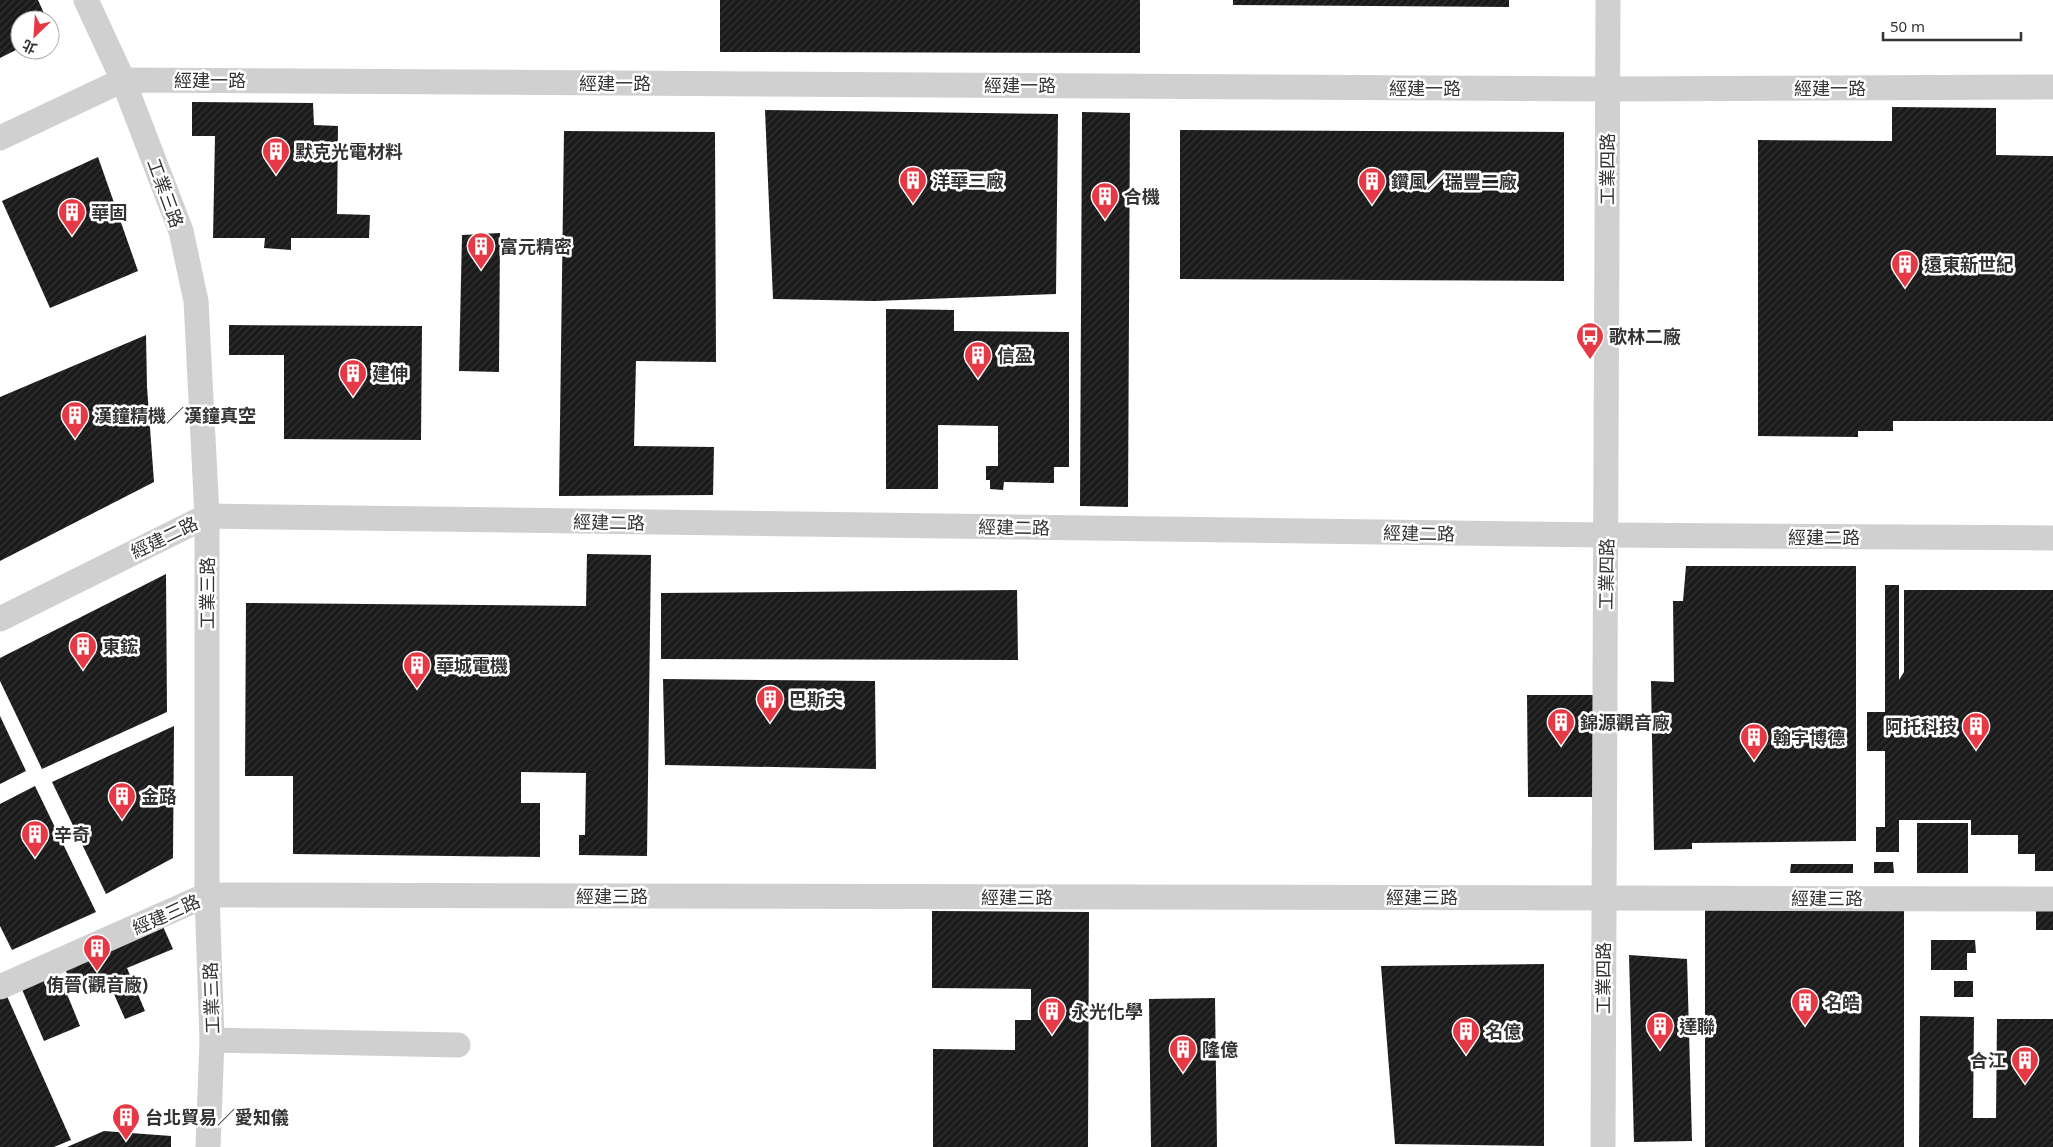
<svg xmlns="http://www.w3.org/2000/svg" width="2053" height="1147" font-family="'Noto Sans','Noto Sans TC',sans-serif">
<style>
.building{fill:url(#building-hatch)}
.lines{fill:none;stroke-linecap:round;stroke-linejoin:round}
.minor{stroke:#d0d0d0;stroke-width:25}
.labels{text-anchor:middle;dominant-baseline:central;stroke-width:5;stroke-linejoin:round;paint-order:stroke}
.street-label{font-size:18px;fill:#333;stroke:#fff}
.poi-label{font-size:18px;font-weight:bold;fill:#333;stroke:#fff;text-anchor:start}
</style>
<defs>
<pattern id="building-hatch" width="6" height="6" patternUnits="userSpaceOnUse" patternTransform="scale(1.25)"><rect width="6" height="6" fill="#1a1a1a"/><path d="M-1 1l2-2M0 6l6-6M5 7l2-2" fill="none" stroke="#333"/></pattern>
</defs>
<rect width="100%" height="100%" fill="#fff"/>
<g class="building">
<polygon points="0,0 38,0 47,20 20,20 20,48 0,58"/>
<polygon points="720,0 1140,0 1140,53 720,52"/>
<polygon points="1233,0 1509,0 1509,7 1233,5"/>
<polygon points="192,102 313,103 314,125 338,126 337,214 370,215 369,238 291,238 291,250 264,248 265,238 213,238 215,136 192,136"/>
<polygon points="1892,107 1996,108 1996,155 2053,156 2053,421 1893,421 1893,431 1858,431 1858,437 1758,436 1758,140 1892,141"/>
<polygon points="765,110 1058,114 1056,294 875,301 773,299"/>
<polygon points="1082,112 1130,113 1128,507 1080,506"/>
<polygon points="1180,130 1564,132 1564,281 1180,279"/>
<polygon points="564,131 715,132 716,362 636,361 634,446 714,447 713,495 559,496"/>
<polygon points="98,157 138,271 50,308 2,201"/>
<polygon points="500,233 499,372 459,371 462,235"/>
<polygon points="886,309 954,310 954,331 1069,332 1069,467 1054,467 1054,483 1004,482 1003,490 990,489 990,480 986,480 986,466 998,466 998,426 938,425 938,489 886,489"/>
<polygon points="229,325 422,326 421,440 284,439 284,355 229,355"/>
<polygon points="146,335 147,387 154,482 0,561 0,397"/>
<polygon points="587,554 651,555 647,856 579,855 579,835 585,835 586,773 521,772 521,803 540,803 540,857 293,854 293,776 245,776 246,603 586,606"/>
<polygon points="1686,566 1856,566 1856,841 1692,843 1692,849 1654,850 1651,681 1674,682 1673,601 1683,601"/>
<polygon points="166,574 167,712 42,769 0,681 0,658"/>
<polygon points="1885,585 1899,585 1899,680 1904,672 1904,590 2053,590 2053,871 2035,871 2035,854 2018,854 2018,835 1971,835 1971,820 1899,820 1899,852 1876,852 1876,827 1885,827 1885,751 1867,751 1867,712 1885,712"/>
<polygon points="1017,590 1018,660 661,659 661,593"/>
<polygon points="663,679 875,681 876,769 665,765"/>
<polygon points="1527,695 1594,695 1595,797 1528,797"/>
<polygon points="0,716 26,771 0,784"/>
<polygon points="174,726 173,858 106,894 52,782"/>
<polygon points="35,786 96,912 12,950 0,926 0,804"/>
<rect x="1917" y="823" width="51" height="50"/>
<polygon points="1874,862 1893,862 1894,873 1874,873"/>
<polygon points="1791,864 1853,864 1853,873 1790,873"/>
<polygon points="1705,904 1904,905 1904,1147 1705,1147"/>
<polygon points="2036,904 2053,905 2053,930 2036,930"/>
<polygon points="932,911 1089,912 1088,1147 933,1147 933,1049 1015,1050 1015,1020 1031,1020 1031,989 932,988"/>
<polygon points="161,922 173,949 127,968 145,1011 125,1019 106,976 74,990 63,964"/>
<polygon points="1931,940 1975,940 1976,953 1967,953 1967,970 1931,970"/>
<polygon points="1629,955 1687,959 1692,1141 1634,1142"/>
<polygon points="1544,964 1544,1146 1395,1144 1381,966"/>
<polygon points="58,972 80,1026 44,1041 21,987"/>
<rect x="1954" y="981" width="19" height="16"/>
<polygon points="6,994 71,1140 54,1147 0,1147 0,997"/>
<polygon points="1215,998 1217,1147 1151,1147 1149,999"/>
<polygon points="1920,1016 1974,1017 1973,1118 1996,1118 1997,1019 2053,1019 2053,1147 1919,1147"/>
<polygon points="104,1131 171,1136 171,1147 67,1147"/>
</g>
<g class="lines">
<g class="minor">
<polyline points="86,0 123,80 181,231 196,301 207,516 207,895 212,1040 208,1147"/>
<polyline points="0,138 123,80 1607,89 2053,87"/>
<polyline points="0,619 207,516 1606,535 2053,538"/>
<polyline points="0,987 207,895 2053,899"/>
<polyline points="212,1040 458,1045"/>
<polyline points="1603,1147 1608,0"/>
</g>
</g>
<defs>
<g id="building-pin" transform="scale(1.4375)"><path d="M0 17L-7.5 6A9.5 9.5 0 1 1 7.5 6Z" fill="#e63946" stroke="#fff"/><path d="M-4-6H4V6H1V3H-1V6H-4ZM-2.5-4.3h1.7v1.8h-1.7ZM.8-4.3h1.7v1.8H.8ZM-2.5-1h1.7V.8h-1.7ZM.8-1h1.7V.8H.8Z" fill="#fff"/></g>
<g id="bus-pin" transform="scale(1.4375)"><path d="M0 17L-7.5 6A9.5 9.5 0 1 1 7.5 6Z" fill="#e63946" stroke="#fff"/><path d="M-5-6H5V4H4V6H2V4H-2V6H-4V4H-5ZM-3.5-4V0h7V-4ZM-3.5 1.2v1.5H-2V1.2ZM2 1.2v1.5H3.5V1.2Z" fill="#fff"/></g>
</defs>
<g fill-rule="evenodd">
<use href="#building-pin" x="276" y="151"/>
<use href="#building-pin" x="913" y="180"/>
<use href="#building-pin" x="1372" y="181"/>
<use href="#building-pin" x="1105" y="196"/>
<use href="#building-pin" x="72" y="212"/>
<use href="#building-pin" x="481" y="246"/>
<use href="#building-pin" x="1905" y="264"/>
<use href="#bus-pin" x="1590" y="336"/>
<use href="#building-pin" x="978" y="355"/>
<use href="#building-pin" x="353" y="373"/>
<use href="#building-pin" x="75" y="415"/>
<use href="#building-pin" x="83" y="646"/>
<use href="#building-pin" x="417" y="665"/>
<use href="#building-pin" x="770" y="699"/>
<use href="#building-pin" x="1561" y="722"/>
<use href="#building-pin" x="1976" y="726"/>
<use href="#building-pin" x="1754" y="737"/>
<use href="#building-pin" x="122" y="796"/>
<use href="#building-pin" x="35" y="834"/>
<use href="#building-pin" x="97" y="948"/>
<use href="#building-pin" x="1805" y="1002"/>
<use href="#building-pin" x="1052" y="1011"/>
<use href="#building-pin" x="1660" y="1026"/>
<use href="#building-pin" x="1466" y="1031"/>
<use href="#building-pin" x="1183" y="1049"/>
<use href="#building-pin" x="2025" y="1060"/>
<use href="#building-pin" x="126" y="1117"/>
</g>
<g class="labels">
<g class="street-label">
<text x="210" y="80">經建一路</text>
<text x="615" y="83">經建一路</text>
<text x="1020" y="85">經建一路</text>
<text x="1425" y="88">經建一路</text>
<text x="1830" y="88">經建一路</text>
<text transform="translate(1607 169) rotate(-90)">工業四路</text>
<text transform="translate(166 193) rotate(70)">工業三路</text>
<text transform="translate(609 522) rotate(1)">經建二路</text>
<text transform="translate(1014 527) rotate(1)">經建二路</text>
<text transform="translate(1419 533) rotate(1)">經建二路</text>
<text transform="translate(164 537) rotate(-26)">經建二路</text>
<text x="1824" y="537">經建二路</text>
<text transform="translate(1606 574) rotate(-89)">工業四路</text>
<text transform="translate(207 593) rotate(-90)">工業三路</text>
<text x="612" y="896">經建三路</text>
<text x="1017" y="897">經建三路</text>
<text x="1422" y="897">經建三路</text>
<text x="1827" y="898">經建三路</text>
<text transform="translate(166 914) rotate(-24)">經建三路</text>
<text transform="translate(1603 978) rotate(-90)">工業四路</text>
<text transform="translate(211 998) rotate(-92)">工業三路</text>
</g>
<g class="poi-label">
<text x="295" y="151">默克光電材料</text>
<text x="932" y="180">洋華三廠</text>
<text x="1391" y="181">鑽風／瑞豐二廠</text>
<text x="1124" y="196">合機</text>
<text x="91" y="212">華固</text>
<text x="500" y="246">富元精密</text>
<text x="1924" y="264">遠東新世紀</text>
<text x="1609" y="336">歌林二廠</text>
<text x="997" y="355">信盈</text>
<text x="372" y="373">建伸</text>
<text x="94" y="415">漢鐘精機／漢鐘真空</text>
<text x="102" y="646">東鋐</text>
<text x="436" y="665">華城電機</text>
<text x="789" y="699">巴斯夫</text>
<text x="1580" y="722">錦源觀音廠</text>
<text x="1957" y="726" text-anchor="end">阿托科技</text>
<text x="1773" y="737">翰宇博德</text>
<text x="141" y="796">金路</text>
<text x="54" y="834">辛奇</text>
<text x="97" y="984" text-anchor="middle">侑晉(觀音廠)</text>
<text x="1824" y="1002">名皓</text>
<text x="1071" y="1011">永光化學</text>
<text x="1679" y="1026">達聯</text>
<text x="1485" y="1031">名億</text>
<text x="1202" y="1049">隆億</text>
<text x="2006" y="1060" text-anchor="end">合江</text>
<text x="145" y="1117">台北貿易／愛知儀</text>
</g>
</g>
<g transform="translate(35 35) rotate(205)"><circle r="24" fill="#ffffff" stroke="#adadad"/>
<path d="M0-4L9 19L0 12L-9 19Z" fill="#e63946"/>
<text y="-8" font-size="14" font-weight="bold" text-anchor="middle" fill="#333333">北</text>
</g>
<path d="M1883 32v8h138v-8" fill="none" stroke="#333333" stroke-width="2.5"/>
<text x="1890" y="32" font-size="15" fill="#333333" stroke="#ffffff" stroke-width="4" paint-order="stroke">50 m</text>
</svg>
